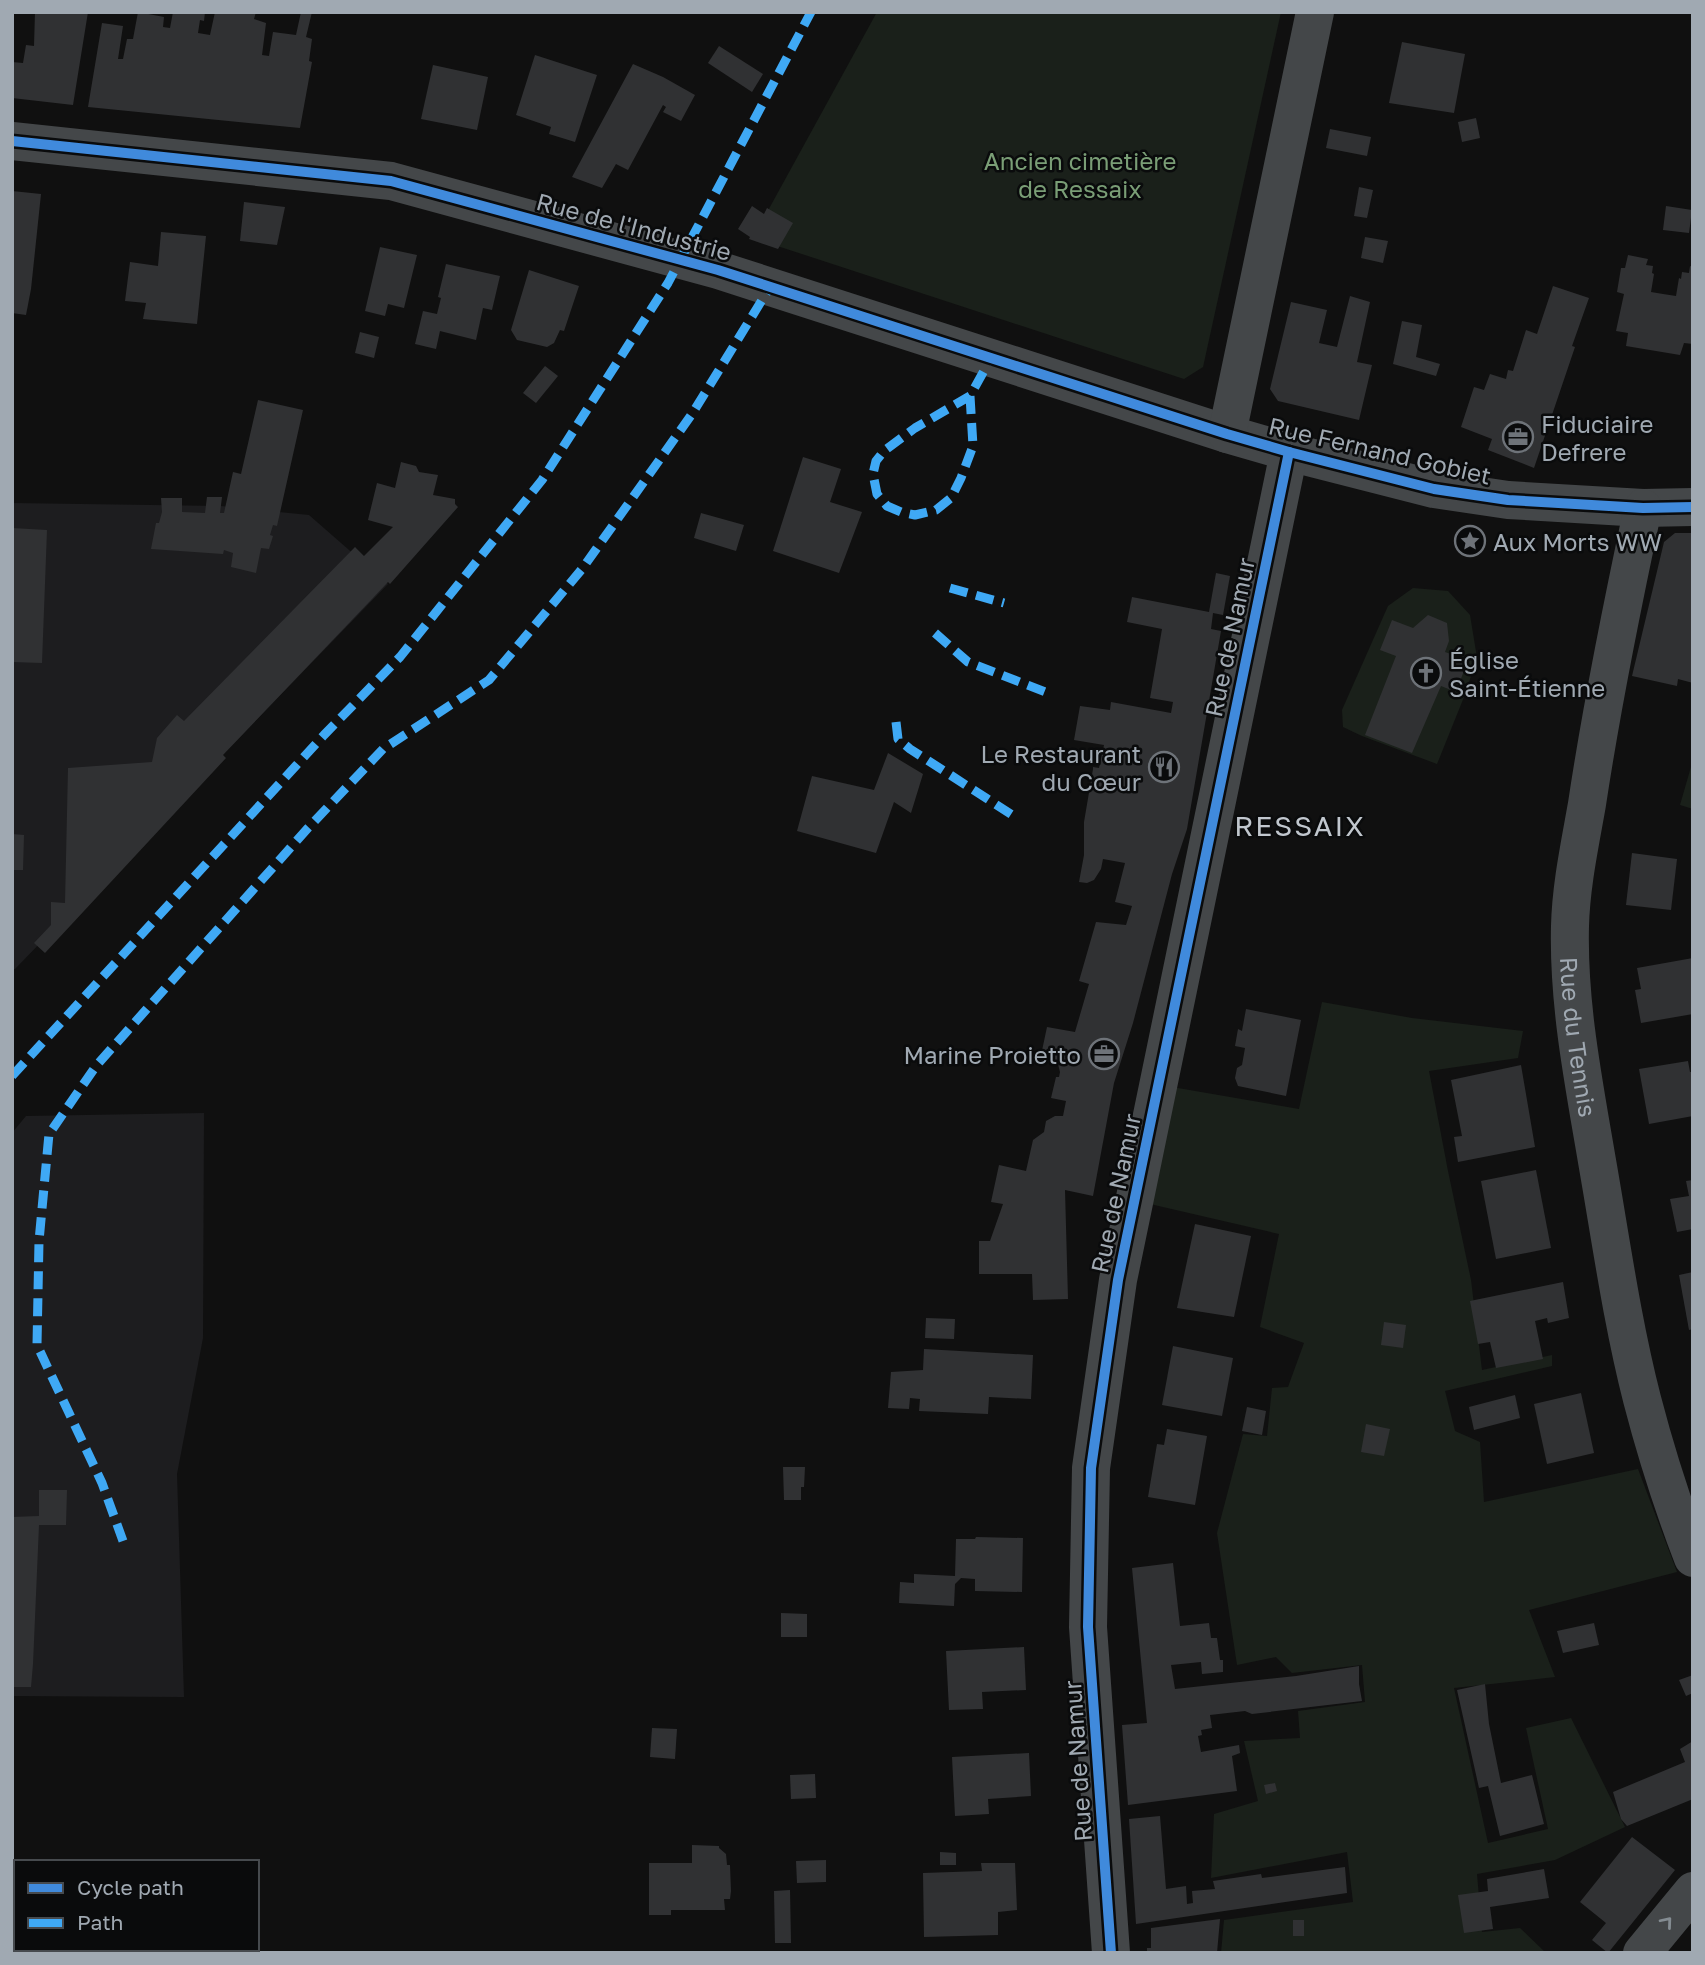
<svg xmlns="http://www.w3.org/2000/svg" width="1705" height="1965" font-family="'Golos Text',sans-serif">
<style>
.built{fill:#1d1d1f}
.green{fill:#1a201a}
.building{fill:#303133}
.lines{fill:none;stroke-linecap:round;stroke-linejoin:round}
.minor{stroke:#444749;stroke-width:38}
.quiet{stroke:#3fa9f5;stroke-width:9;stroke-dasharray:18 9;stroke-linecap:butt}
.cycleway-casing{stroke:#0a0b0c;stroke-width:15}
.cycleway{stroke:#408adc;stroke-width:10}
.oneway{stroke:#848c92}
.labels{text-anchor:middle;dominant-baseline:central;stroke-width:5;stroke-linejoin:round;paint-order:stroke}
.park-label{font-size:24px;fill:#7a9e76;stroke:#0a0b0c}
.street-label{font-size:24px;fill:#a0a9b2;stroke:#0a0b0c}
.poi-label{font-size:24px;fill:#a0a9b2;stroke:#0a0b0c;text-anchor:start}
.quarter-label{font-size:28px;letter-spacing:2px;fill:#c1c7ce;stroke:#0a0b0c}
</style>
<rect width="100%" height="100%" fill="#101010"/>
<g class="built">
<polygon points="12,503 221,506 309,515 388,584 15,969 12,970"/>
<polygon points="204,1113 203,1338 177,1474 184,1697 12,1696 12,1133 26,1116"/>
</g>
<g class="green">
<polygon points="877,12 1281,12 1203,367 1184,379 753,238"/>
<polygon points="1413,588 1448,591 1470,615 1477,658 1464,697 1437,764 1362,736 1343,727 1342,710 1388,606"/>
<polygon points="1693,760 1693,809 1680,805"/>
<polygon points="1322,1002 1412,1018 1523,1031 1518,1058 1429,1071 1448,1171 1471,1280 1482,1370 1552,1355 1552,1366 1445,1391 1455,1431 1480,1442 1484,1502 1638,1469 1677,1572 1529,1610 1555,1677 1454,1688 1488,1843 1548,1829 1526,1728 1571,1718 1625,1827 1555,1860 1477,1874 1482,1932 1520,1928 1546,1953 1221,1953 1224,1920 1353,1902 1347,1852 1211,1878 1214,1814 1258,1801 1244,1741 1300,1738 1298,1711 1365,1702 1362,1665 1292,1673 1276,1657 1237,1665 1217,1533 1243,1434 1267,1436 1272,1388 1288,1387 1304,1343 1260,1327 1279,1234 1150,1204 1172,1087 1299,1109"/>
</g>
<g class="building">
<polygon points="35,12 88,12 73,105 12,98 12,62 23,63 26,45 34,46"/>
<polygon points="138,12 164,17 163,27 170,28 173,12 205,12 204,21 200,20 198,33 210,35 215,12 256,12 254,19 266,23 262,55 269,56 273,32 296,35 301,12 312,12 306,37 312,39 309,61 312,62 300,128 88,107 102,23 123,26 118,59 123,59 127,39 133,39"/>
<polygon points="1402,42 1465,54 1454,113 1389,103"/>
<polygon points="719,46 763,74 752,92 708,63"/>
<polygon points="535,55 597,75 575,142 549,134 551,127 516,115"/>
<polygon points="633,64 663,77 695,95 681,121 663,112 666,107 663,105 628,170 616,164 602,188 572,177"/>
<polygon points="433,65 488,77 477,130 421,119"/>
<polygon points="1476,118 1480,138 1462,142 1458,122"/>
<polygon points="1330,129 1371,137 1367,156 1326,148"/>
<polygon points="1359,187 1373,190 1367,218 1354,216"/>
<polygon points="12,191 41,194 31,289 26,315 12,313"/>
<polygon points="244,202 285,207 277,245 240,241"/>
<polygon points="752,206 764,214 767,208 793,223 778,249 749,239 750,237 738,229"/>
<polygon points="1666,206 1692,210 1689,233 1663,230"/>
<polygon points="161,232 206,236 197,324 143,319 146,303 125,301 130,262 158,266"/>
<polygon points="1365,237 1388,241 1383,263 1361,258"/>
<polygon points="380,247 417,255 404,308 388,304 385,316 365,311"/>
<polygon points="1628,255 1648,259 1646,265 1653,266 1652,273 1654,274 1651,292 1663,294 1676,296 1679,278 1681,279 1682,272 1689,273 1690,266 1693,267 1693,344 1684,343 1680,355 1626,346 1628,333 1616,331 1624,294 1617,292 1621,268 1625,268"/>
<polygon points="446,264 500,276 492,310 483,308 476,340 440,331 436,349 415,344 423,311 437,314 441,298 438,297"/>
<polygon points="529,270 579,286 564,331 560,330 554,343 547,347 517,340 511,330"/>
<polygon points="1553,286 1589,298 1572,346 1575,347 1534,468 1488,450 1492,439 1461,427 1474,387 1484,390 1490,374 1506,379 1508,370 1513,371 1526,330 1537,334"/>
<polygon points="1350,296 1370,302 1357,362 1372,365 1359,420 1278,401 1270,389 1291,302 1327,310 1319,343 1337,347"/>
<polygon points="1402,321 1422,325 1416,357 1440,364 1436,376 1393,364"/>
<polygon points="360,332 379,337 374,358 355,353"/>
<polygon points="545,366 558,376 536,403 523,393"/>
<polygon points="258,400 303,410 277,526 273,525 270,535 273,536 269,549 261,548 256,573 231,567 233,553 224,550 223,554 151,549 156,523 159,523 162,512 161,498 182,498 182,512 205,513 207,497 222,497 220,513 224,513 233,472 241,474"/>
<polygon points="803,457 841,469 830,502 862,512 839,573 773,551"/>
<polygon points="401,462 416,466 419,472 438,475 433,495 455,499 455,504 458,507 390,584 388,582 372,599 223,755 226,758 45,953 34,943 51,925 51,902 65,903 68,768 152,762 157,738 177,715 184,721 355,547 364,556 393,527 368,520 377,483 395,488"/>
<polygon points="701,513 744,525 736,551 694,538"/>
<polygon points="12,528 47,530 42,663 12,662"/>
<polygon points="1675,533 1693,533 1693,683 1678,679 1677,686 1632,676 1664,542"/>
<polygon points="1216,573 1230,576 1223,615 1213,613 1211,629 1221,631 1187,829 1172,874 1133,1023 1114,1083 1093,1196 1065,1190 1068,1299 1033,1300 1032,1274 979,1274 979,1241 990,1241 1003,1204 991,1202 999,1165 1026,1171 1033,1140 1044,1132 1046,1121 1055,1116 1063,1116 1066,1101 1051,1098 1056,1077 1059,1077 1060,1072 1058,1064 1040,1060 1047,1027 1075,1032 1089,984 1079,981 1096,922 1126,925 1132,906 1115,902 1125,863 1103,859 1101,869 1094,880 1087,883 1079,882 1084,855 1084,822 1093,769 1093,767 1099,768 1104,745 1074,740 1080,706 1110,710 1111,702 1171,713 1173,702 1150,698 1162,629 1127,622 1132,597 1209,612"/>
<polygon points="1428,615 1447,623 1449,641 1445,652 1468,660 1456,692 1441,686 1412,753 1365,735 1396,656 1380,650 1392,620 1413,628"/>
<polygon points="888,753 923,774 911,813 894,802 876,853 797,831 812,776 874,790"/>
<polygon points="12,834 24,835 23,870 12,870"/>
<polygon points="1632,853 1677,859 1671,910 1626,905"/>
<polygon points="1693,958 1693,1014 1641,1023 1635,990 1641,989 1637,968"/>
<polygon points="1246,1009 1301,1020 1286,1096 1238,1086 1235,1078 1237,1068 1242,1065 1245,1048 1235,1046 1238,1029 1242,1031"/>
<polygon points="1688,1061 1690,1072 1693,1072 1693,1116 1649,1124 1639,1069"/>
<polygon points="1521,1065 1535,1147 1458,1162 1454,1137 1462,1136 1451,1080"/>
<polygon points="1536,1170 1551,1248 1496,1259 1481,1181"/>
<polygon points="1693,1180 1693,1229 1677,1232 1670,1199 1689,1196 1686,1181"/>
<polygon points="1195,1224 1251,1236 1234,1317 1177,1308"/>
<polygon points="1693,1272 1693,1329 1689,1330 1679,1275"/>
<polygon points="1563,1282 1569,1318 1548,1323 1547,1318 1535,1321 1543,1359 1496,1368 1490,1342 1478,1344 1470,1301"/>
<polygon points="926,1318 955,1319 954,1339 925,1338"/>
<polygon points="1384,1322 1406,1325 1403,1348 1381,1345"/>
<polygon points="1173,1346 1233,1358 1222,1416 1162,1405"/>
<polygon points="924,1349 1033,1355 1031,1399 989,1397 988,1414 919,1411 920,1399 910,1398 909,1409 888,1408 891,1372 923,1370"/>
<polygon points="1581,1393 1594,1453 1547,1464 1534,1404"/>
<polygon points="1515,1395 1520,1418 1474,1430 1469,1407"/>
<polygon points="1247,1407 1266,1411 1262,1435 1242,1431"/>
<polygon points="1366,1424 1390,1429 1384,1456 1361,1452"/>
<polygon points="1167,1429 1207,1436 1195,1505 1148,1497 1157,1444 1164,1445"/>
<polygon points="783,1467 805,1467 804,1487 801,1487 801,1500 784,1500"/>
<polygon points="39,1490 67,1490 66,1525 39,1525 33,1664 31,1687 12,1687 12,1517 39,1516"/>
<polygon points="976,1537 1023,1538 1022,1592 975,1591 975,1579 961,1578 955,1584 954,1606 899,1603 900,1582 914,1583 914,1574 955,1576 956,1539 975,1539"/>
<polygon points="1173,1563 1180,1626 1209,1623 1211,1638 1217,1638 1220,1660 1223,1660 1223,1672 1202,1674 1201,1662 1171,1665 1175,1689 1296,1676 1359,1666 1359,1684 1362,1701 1252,1714 1245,1711 1210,1715 1212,1728 1201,1730 1202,1735 1198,1736 1201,1752 1239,1745 1240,1753 1232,1756 1237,1791 1128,1805 1122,1725 1147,1723 1132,1568"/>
<polygon points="781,1613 807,1614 807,1637 781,1637"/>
<polygon points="1594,1623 1599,1645 1563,1653 1557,1631"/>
<polygon points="1024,1647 1026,1690 982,1692 983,1709 949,1710 946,1651"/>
<polygon points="1693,1675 1693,1693 1686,1696 1679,1680"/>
<polygon points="1485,1684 1489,1724 1501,1783 1532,1775 1544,1824 1500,1836 1488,1786 1479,1788 1457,1690"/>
<polygon points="652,1728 677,1729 675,1759 650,1757"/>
<polygon points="1693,1741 1693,1799 1627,1826 1621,1819 1613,1792 1685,1762 1680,1749"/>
<polygon points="1029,1753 1031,1796 988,1799 989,1814 955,1816 952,1757"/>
<polygon points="815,1774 816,1798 791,1799 790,1775"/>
<polygon points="1275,1783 1277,1791 1266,1794 1264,1785"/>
<polygon points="1160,1816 1166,1889 1186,1886 1187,1904 1193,1903 1192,1891 1215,1889 1213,1881 1261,1874 1262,1878 1345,1867 1347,1893 1136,1924 1129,1819"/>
<polygon points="1632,1837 1675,1870 1608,1953 1592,1940 1606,1923 1580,1902"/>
<polygon points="692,1845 719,1846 719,1848 726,1854 727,1865 730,1865 731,1891 730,1899 724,1899 725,1910 671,1910 671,1915 649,1915 649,1863 692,1863"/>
<polygon points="940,1852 956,1853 956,1865 940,1865"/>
<polygon points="826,1860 826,1882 797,1883 796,1861"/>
<polygon points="981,1863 1015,1863 1017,1910 998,1912 998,1935 924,1937 923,1873 982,1871"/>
<polygon points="1544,1869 1549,1898 1490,1907 1493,1929 1464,1933 1458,1895 1488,1891 1487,1879"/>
<polygon points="790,1890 791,1943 775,1943 774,1891"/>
<polygon points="1220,1919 1217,1953 1147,1953 1147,1948 1151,1948 1151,1928"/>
<rect x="1293" y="1920" width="11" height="16"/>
</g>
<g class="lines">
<g class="minor">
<polyline points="12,141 391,181 718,270 1227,434 1289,452 1434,489 1508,500 1643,508 1693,507"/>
<polyline points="1227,434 1315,12"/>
<path id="s1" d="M1643,508C1622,606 1602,704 1587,804C1580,844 1571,885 1570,926C1568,1005 1584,1084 1597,1161C1611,1241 1622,1321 1642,1399C1656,1453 1673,1506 1693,1558"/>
<polyline points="1111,1953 1088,1627 1091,1468 1118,1280 1289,452"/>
<polyline points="1642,1953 1693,1891"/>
</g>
<g class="quiet">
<polyline points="970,396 973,446 961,478 951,498 936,510 915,515 901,512 887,506 877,494 873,474 876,461 884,451 915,428 970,396 991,358"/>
<polyline points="950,588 1004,603"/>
<polyline points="935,633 968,662 1048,693"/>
<polyline points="896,722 898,739 910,749 1017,818"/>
<polyline points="12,1076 324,735 400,657 542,480 668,283 811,12"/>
<polyline points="123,1541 102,1483 37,1345 39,1241 49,1134 96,1066 308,828 383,749 489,680 582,569 692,414 770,287"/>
</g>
<g class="cycleway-casing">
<g id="cycleway">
<polyline points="12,141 391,181 718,270 1227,434 1289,452 1434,489 1508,500 1643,508 1693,507"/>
<polyline points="1111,1953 1088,1627 1091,1468 1118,1280 1289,452"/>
</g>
</g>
<use href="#cycleway" class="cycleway"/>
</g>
<defs><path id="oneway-chevron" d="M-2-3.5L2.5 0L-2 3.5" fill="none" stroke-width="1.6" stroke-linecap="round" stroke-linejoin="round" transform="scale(1.75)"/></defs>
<use class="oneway" href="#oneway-chevron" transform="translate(1667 1922) rotate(-50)"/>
<defs>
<g id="office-ring" transform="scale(1.575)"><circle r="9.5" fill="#0a0b0c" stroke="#6e7379" stroke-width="1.5"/><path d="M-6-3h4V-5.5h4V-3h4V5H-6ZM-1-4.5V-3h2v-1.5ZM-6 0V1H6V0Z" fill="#6e7379"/></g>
<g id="sight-ring" transform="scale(1.575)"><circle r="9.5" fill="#0a0b0c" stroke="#6e7379" stroke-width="1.5"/><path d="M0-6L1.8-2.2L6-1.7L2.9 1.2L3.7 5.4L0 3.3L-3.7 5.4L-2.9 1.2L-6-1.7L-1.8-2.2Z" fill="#6e7379"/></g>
<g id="church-ring" transform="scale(1.575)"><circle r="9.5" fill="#0a0b0c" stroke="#6e7379" stroke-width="1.5"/><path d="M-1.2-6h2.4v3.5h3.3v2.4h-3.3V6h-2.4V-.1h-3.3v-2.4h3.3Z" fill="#6e7379"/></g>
<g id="restaurant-ring" transform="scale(1.575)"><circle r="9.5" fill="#0a0b0c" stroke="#6e7379" stroke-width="1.5"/><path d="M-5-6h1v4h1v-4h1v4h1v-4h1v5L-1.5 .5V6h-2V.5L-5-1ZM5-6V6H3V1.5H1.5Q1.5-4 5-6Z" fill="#6e7379"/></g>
</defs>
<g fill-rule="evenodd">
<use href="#office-ring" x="1518" y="437"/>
<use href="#sight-ring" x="1470" y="541"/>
<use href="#church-ring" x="1426" y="673"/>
<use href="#restaurant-ring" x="1164" y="767"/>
<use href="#office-ring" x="1104" y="1054"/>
</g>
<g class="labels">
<g class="park-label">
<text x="1080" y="160">Ancien cimetière<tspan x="1080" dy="28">de Ressaix</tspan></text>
</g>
<g class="street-label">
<text transform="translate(634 226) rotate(15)">Rue de l'Industrie</text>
<text transform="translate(1380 450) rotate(13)">Rue Fernand Gobiet</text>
<text transform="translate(1229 637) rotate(-78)">Rue de Namur</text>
<text stroke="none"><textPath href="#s1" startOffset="536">Rue du Tennis</textPath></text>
<text transform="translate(1115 1193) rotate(-78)">Rue de Namur</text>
<text transform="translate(1077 1761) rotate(-94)">Rue de Namur</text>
</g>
<g class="poi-label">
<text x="1541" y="423">Fiduciaire<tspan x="1541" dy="28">Defrere</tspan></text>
<text x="1493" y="541">Aux Morts WW</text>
<text x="1449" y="659">Église<tspan x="1449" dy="28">Saint-Étienne</tspan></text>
<text x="1141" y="753" text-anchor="end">Le Restaurant<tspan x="1141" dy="28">du Cœur</tspan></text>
<text x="1081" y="1054" text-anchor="end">Marine Proietto</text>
</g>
<g class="quarter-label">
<text x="1300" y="825">RESSAIX</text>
</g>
</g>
<rect width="1705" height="1965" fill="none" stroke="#a0a9b2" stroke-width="28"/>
<rect x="14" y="1860" width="245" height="91" fill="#0a0b0c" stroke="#464a4e" stroke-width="2"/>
<rect x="28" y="1883" width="35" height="10" fill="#408adc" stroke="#464a4e" stroke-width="2"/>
<text x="77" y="1895" font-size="21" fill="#a0a9b2">Cycle path</text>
<rect x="28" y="1918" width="35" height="10" fill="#3fa9f5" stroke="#464a4e" stroke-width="2"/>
<text x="77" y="1930" font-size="21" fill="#a0a9b2">Path</text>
</svg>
